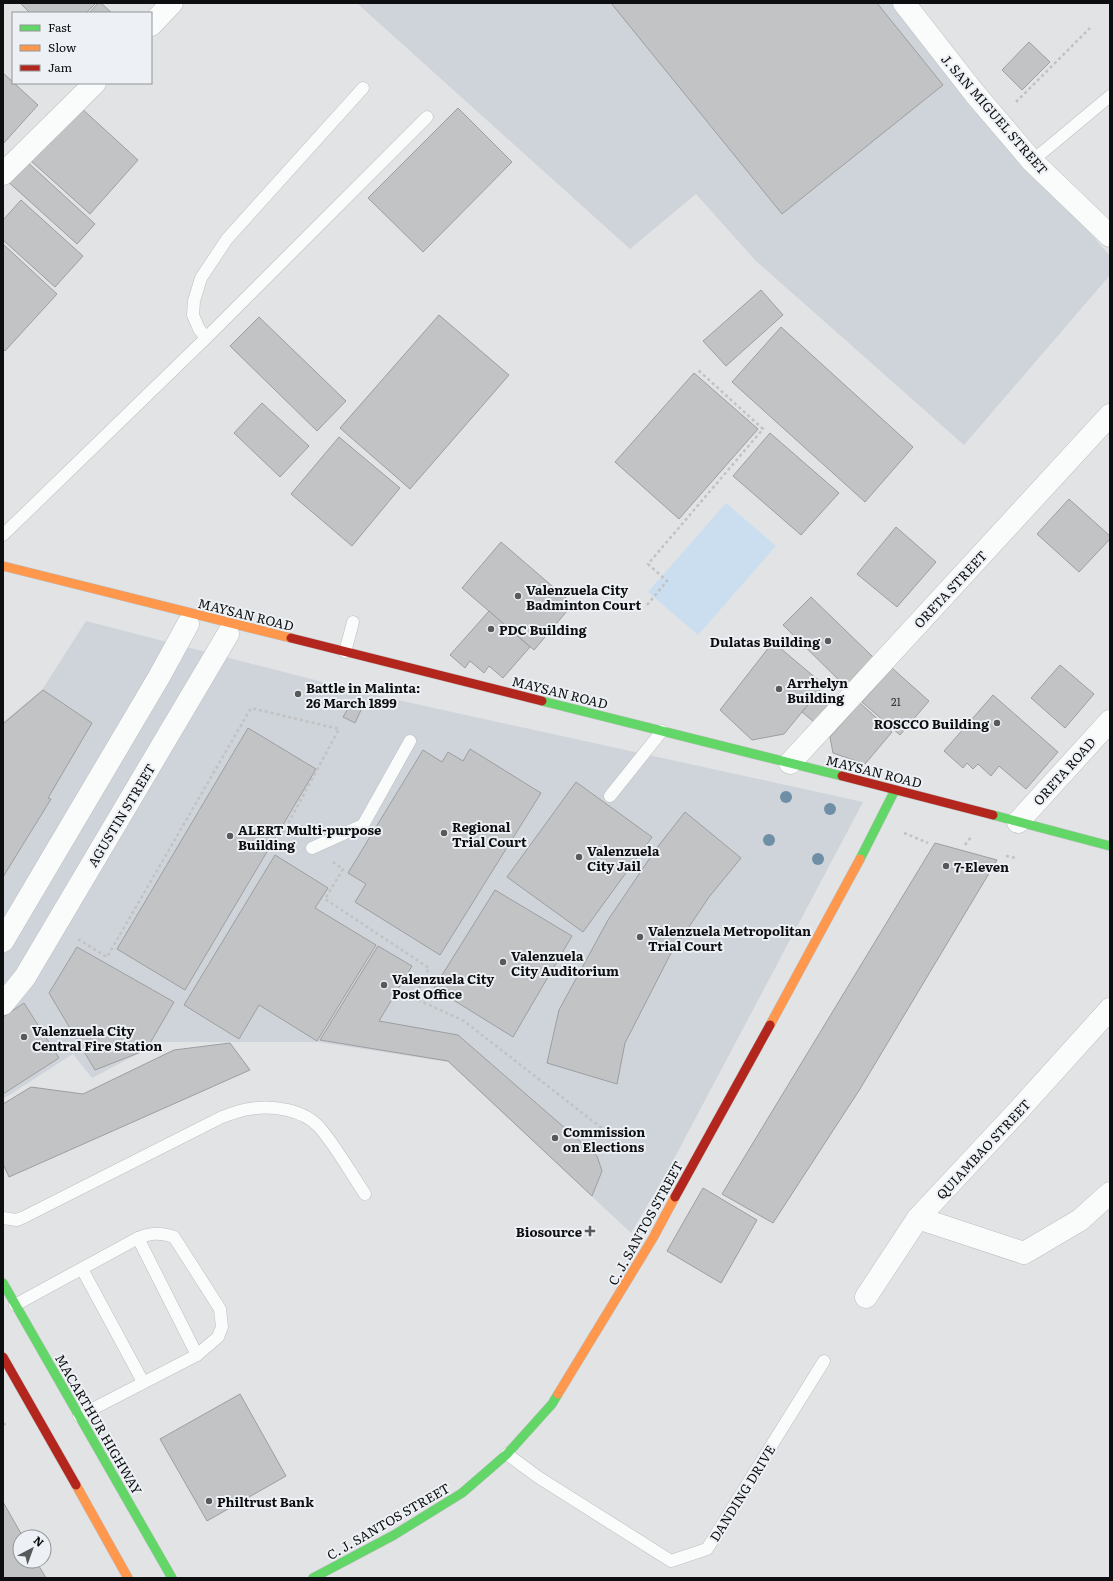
<svg xmlns="http://www.w3.org/2000/svg" width="1113" height="1581" font-family="Literata,serif">
<style>
.built{fill:#ced4da}
.green{fill:#cbdeef}
.building{fill:#c1c3c4;stroke:#9d9ea0}
.lines{fill:none;stroke-linecap:round;stroke-linejoin:round}
.lane-casing{stroke:#bdbfc0;stroke-width:13}
.street-casing{stroke:#bdbfc0;stroke-width:23}
.fast-casing{stroke:#bdbfc0;stroke-width:10}
.slow-casing{stroke:#bdbfc0;stroke-width:10}
.jam-casing{stroke:#bdbfc0;stroke-width:10}
.path{stroke:#c2c2c3;stroke-width:2.5;stroke-dasharray:3 3;stroke-linecap:butt}
.lane{stroke:#fafbfb;stroke-width:12}
.street{stroke:#fafbfb;stroke-width:22}
.fast{stroke:#63d668;stroke-width:9}
.slow{stroke:#ff974d;stroke-width:9}
.jam{stroke:#b3261e;stroke-width:9}
.tree{fill:#6f8fa7}
.poi-dot{fill:#57595a;stroke:#edf0f4;stroke-width:1.5}
.labels{text-anchor:middle;dominant-baseline:central;stroke-width:4;stroke-linejoin:round;paint-order:stroke}
.number-label{font-size:11px;fill:#3a3b3c}
.street-label{font-size:13px;fill:#0d0e0f;stroke:#edf0f4}
.poi-label{font-size:13px;font-weight:bold;fill:#0d0e0f;stroke:#edf0f4;text-anchor:start}
</style>
<rect width="100%" height="100%" fill="#e1e3e5"/>
<g class="built">
<polygon points="359,3 893,3 1110,256 1110,275 964,445 756,261 696,194 630,249 358,4"/>
<polygon points="86,621 361,692 863,802 667,1172 631,1233 448,1062 318,1042 160,1042 92,1078 73,1054 3,1099 3,722 42,690"/>
</g>
<polygon class="green" points="726,503 776,546 698,635 648,592"/>
<g class="building">
<polygon points="20,3 96,3 86,13 30,13"/>
<polygon points="98,3 101,3 112,13 89,13"/>
<polygon points="611,3 877,3 943,85 782,214"/>
<polygon points="1029,42 1050,62 1022,90 1002,70"/>
<polygon points="3,73 38,105 3,144"/>
<polygon points="79,106 138,160 90,214 30,160"/>
<polygon points="458,108 512,162 423,252 368,198"/>
<polygon points="24,159 95,224 77,244 5,179"/>
<polygon points="21,200 83,256 55,287 3,240 3,220"/>
<polygon points="3,244 57,294 5,351 3,349"/>
<polygon points="761,290 783,315 726,366 703,341"/>
<polygon points="439,315 509,375 410,489 340,428"/>
<polygon points="259,317 346,401 317,431 230,346"/>
<polygon points="781,327 913,447 865,502 732,382"/>
<polygon points="694,373 758,429 679,519 615,462"/>
<polygon points="262,403 309,446 280,477 234,433"/>
<polygon points="770,433 839,493 801,535 733,476"/>
<polygon points="339,437 400,488 352,546 291,494"/>
<polygon points="1069,499 1110,536 1110,539 1079,572 1037,534"/>
<polygon points="896,527 936,562 897,607 857,574"/>
<polygon points="501,542 573,604 534,650 462,588"/>
<polygon points="811,597 873,657 845,686 783,625"/>
<polygon points="489,611 530,647 503,678 489,666 484,673 470,661 465,668 450,655"/>
<polygon points="773,642 824,685 784,734 752,740 720,710"/>
<polygon points="1060,665 1094,694 1065,728 1031,698"/>
<polygon points="892,668 929,701 900,735 862,702"/>
<polygon points="43,690 92,723 48,798 51,799 3,877 3,724"/>
<polygon points="818,693 830,702 814,722 802,712"/>
<polygon points="993,695 1058,752 1026,789 999,766 991,776 978,764 973,769 967,763 963,768 944,751"/>
<polygon points="860,703 892,732 865,764 833,753 830,737"/>
<polygon points="350,705 361,710 355,723 343,717"/>
<polygon points="248,728 316,769 185,990 117,949"/>
<polygon points="470,749 541,793 440,955 355,902 366,884 348,873 423,750 442,762 448,752 463,761"/>
<polygon points="576,782 652,837 583,932 507,877"/>
<polygon points="685,812 741,858 709,897 670,955 625,1043 617,1084 547,1063 559,1010 608,920 656,849"/>
<polygon points="935,843 997,860 860,1089 773,1223 722,1194"/>
<polygon points="275,855 328,888 315,908 376,945 317,1041 259,1005 239,1039 184,1005"/>
<polygon points="495,890 572,936 513,1037 434,988"/>
<polygon points="378,946 412,966 379,1021 458,1035 597,1156 602,1171 592,1196 448,1061 320,1040"/>
<polygon points="77,947 174,1002 146,1050 95,1070 49,993"/>
<polygon points="24,1003 59,1058 3,1094 3,1017"/>
<polygon points="230,1043 250,1070 9,1177 3,1164 3,1104 31,1087 83,1094 174,1050"/>
<polygon points="703,1188 757,1220 721,1283 667,1251"/>
<polygon points="240,1394 286,1476 207,1521 160,1439"/>
<polygon points="3,1502 23,1537 20,1537 20,1561 36,1561 46,1578 3,1578"/>
</g>
<g class="lines">
<g class="lane-casing">
<g id="lane">
<polyline points="1032,161 1110,96"/>
<polyline points="206,338 199,329 193,315 194,301 201,278 227,239 363,88"/>
<polyline points="3,535 206,338 427,117"/>
<polyline points="345,652 353,622"/>
<polyline points="610,796 662,731"/>
<polyline points="312,848 363,825 410,741"/>
<path d="M3,1218L17,1220L24,1217L222,1117C231,1114 240,1110 249,1109C271,1105 304,1109 320,1128C337,1148 350,1172 365,1194"/>
<polyline points="138,1238 197,1355"/>
<polyline points="82,1269 143,1382"/>
<path d="M15,1305L138,1238C151,1233 160,1232 174,1237L220,1309L222,1327L218,1337L197,1355L79,1416"/>
<polyline points="507,1454 538,1477 671,1561 707,1549 824,1361"/>
</g>
</g>
<g class="street-casing">
<g id="street">
<polyline points="904,3 975,94 1032,161 1110,236"/>
<polyline points="151,25 172,3"/>
<polyline points="3,174 95,83"/>
<polyline points="790,763 1110,415"/>
<polyline points="1018,822 1110,721"/>
<polyline points="3,941 159,677 188,624"/>
<polyline points="3,1004 25,977 228,634"/>
<polyline points="918,1218 1024,1253 1080,1220 1110,1193"/>
<polyline points="866,1297 918,1218 1017,1112 1110,1009"/>
</g>
</g>
<g class="fast-casing">
<g id="fast">
<polyline points="542,701 842,776"/>
<polyline points="993,815 1110,846"/>
<polyline points="860,859 895,790"/>
<polyline points="3,1283 172,1578"/>
<polyline points="313,1578 394,1535 462,1493 507,1454 552,1404 558,1394"/>
</g>
</g>
<g class="slow-casing">
<g id="slow">
<polyline points="3,566 291,638"/>
<polyline points="770,1025 860,859"/>
<polyline points="558,1394 653,1238 675,1197"/>
<polyline points="76,1485 128,1578"/>
</g>
</g>
<g class="jam-casing">
<g id="jam">
<polyline points="291,638 542,701"/>
<polyline points="842,776 993,815"/>
<polyline points="675,1197 770,1025"/>
<polyline points="3,1357 76,1485"/>
</g>
</g>
<g class="path">
<polyline points="1016,102 1090,28"/>
<polyline points="647,605 667,581 648,564 763,429 697,369"/>
<polyline points="904,833 928,843"/>
<polyline points="965,845 971,837"/>
<polyline points="1006,856 1016,858"/>
<polyline points="333,862 343,869 325,899 429,968 414,998 464,1021 630,1150"/>
<polyline points="78,939 107,957 251,708 339,729 284,831 295,838"/>
<polyline points="3,1425 8,1422"/>
</g>
<use href="#lane" class="lane"/>
<use href="#street" class="street"/>
<use href="#fast" class="fast"/>
<use href="#slow" class="slow"/>
<use href="#jam" class="jam"/>
</g>
<g class="tree">
<circle cx="786" cy="797" r="6"/>
<circle cx="830" cy="809" r="6"/>
<circle cx="769" cy="840" r="6"/>
<circle cx="818" cy="859" r="6"/>
</g>
<g class="poi-dot">
<circle cx="518" cy="596" r="4"/>
<circle cx="491" cy="629" r="4"/>
<circle cx="828" cy="641" r="4"/>
<circle cx="779" cy="689" r="4"/>
<circle cx="298" cy="694" r="4"/>
<circle cx="997" cy="723" r="4"/>
<circle cx="444" cy="833" r="4"/>
<circle cx="230" cy="836" r="4"/>
<circle cx="579" cy="857" r="4"/>
<circle cx="946" cy="866" r="4"/>
<circle cx="640" cy="937" r="4"/>
<circle cx="503" cy="962" r="4"/>
<circle cx="384" cy="985" r="4"/>
<circle cx="24" cy="1037" r="4"/>
<circle cx="555" cy="1138" r="4"/>
<path d="M588 1225h4v4h4v4h-4v4h-4v-4h-4v-4h4z"/>
<circle cx="209" cy="1501" r="4"/>
</g>
<g class="labels">
<g class="number-label">
<text x="896" y="701">21</text>
</g>
<g class="street-label">
<text transform="translate(995 114) rotate(49)">J. SAN MIGUEL STREET</text>
<text transform="translate(950 589) rotate(-47)">ORETA STREET</text>
<text transform="translate(246 614) rotate(14)">MAYSAN ROAD</text>
<text transform="translate(560 692) rotate(14)">MAYSAN ROAD</text>
<text transform="translate(874 771) rotate(14)">MAYSAN ROAD</text>
<text transform="translate(1064 771) rotate(-48)">ORETA ROAD</text>
<text transform="translate(121 815) rotate(-59)">AGUSTIN STREET</text>
<text transform="translate(983 1149) rotate(-47)">QUIAMBAO STREET</text>
<text transform="translate(645 1223) rotate(-61)">C. J. SANTOS STREET</text>
<text transform="translate(99 1424) rotate(60)">MACARTHUR HIGHWAY</text>
<text transform="translate(742 1493) rotate(-58)">DANDING DRIVE</text>
<text transform="translate(388 1521) rotate(-30)">C. J. SANTOS STREET</text>
</g>
<g class="poi-label">
<text x="526" y="589">Valenzuela City<tspan x="526" dy="15">Badminton Court</tspan></text>
<text x="499" y="629">PDC Building</text>
<text x="820" y="641" text-anchor="end">Dulatas Building</text>
<text x="787" y="682">Arrhelyn<tspan x="787" dy="15">Building</tspan></text>
<text x="306" y="687">Battle in Malinta:<tspan x="306" dy="15">26 March 1899</tspan></text>
<text x="989" y="723" text-anchor="end">ROSCCO Building</text>
<text x="452" y="826">Regional<tspan x="452" dy="15">Trial Court</tspan></text>
<text x="238" y="829">ALERT Multi-purpose<tspan x="238" dy="15">Building</tspan></text>
<text x="587" y="850">Valenzuela<tspan x="587" dy="15">City Jail</tspan></text>
<text x="954" y="866">7-Eleven</text>
<text x="648" y="930">Valenzuela Metropolitan<tspan x="648" dy="15">Trial Court</tspan></text>
<text x="511" y="955">Valenzuela<tspan x="511" dy="15">City Auditorium</tspan></text>
<text x="392" y="978">Valenzuela City<tspan x="392" dy="15">Post Office</tspan></text>
<text x="32" y="1030">Valenzuela City<tspan x="32" dy="15">Central Fire Station</tspan></text>
<text x="563" y="1131">Commission<tspan x="563" dy="15">on Elections</tspan></text>
<text x="582" y="1231" text-anchor="end">Biosource</text>
<text x="217" y="1501">Philtrust Bank</text>
</g>
</g>
<rect width="1113" height="1581" fill="none" stroke="#0d0e0f" stroke-width="8"/>
<rect x="12" y="12" width="140" height="72" fill="#edf0f4" stroke="#939698"/>
<rect x="20" y="25" width="20" height="6" fill="#63d668" stroke="#939698"/>
<text x="48" y="32" font-size="12" fill="#0d0e0f">Fast</text>
<rect x="20" y="45" width="20" height="6" fill="#ff974d" stroke="#939698"/>
<text x="48" y="52" font-size="12" fill="#0d0e0f">Slow</text>
<rect x="20" y="65" width="20" height="6" fill="#b3261e" stroke="#939698"/>
<text x="48" y="72" font-size="12" fill="#0d0e0f">Jam</text>
<g transform="translate(32 1549) rotate(41)"><circle r="19" fill="#edf0f4" stroke="#939698"/>
<path d="M0-3L7 15L0 10L-7 15Z" fill="#57595a"/>
<text y="-6" font-size="11" font-weight="bold" text-anchor="middle" fill="#0d0e0f">N</text>
</g>
</svg>
